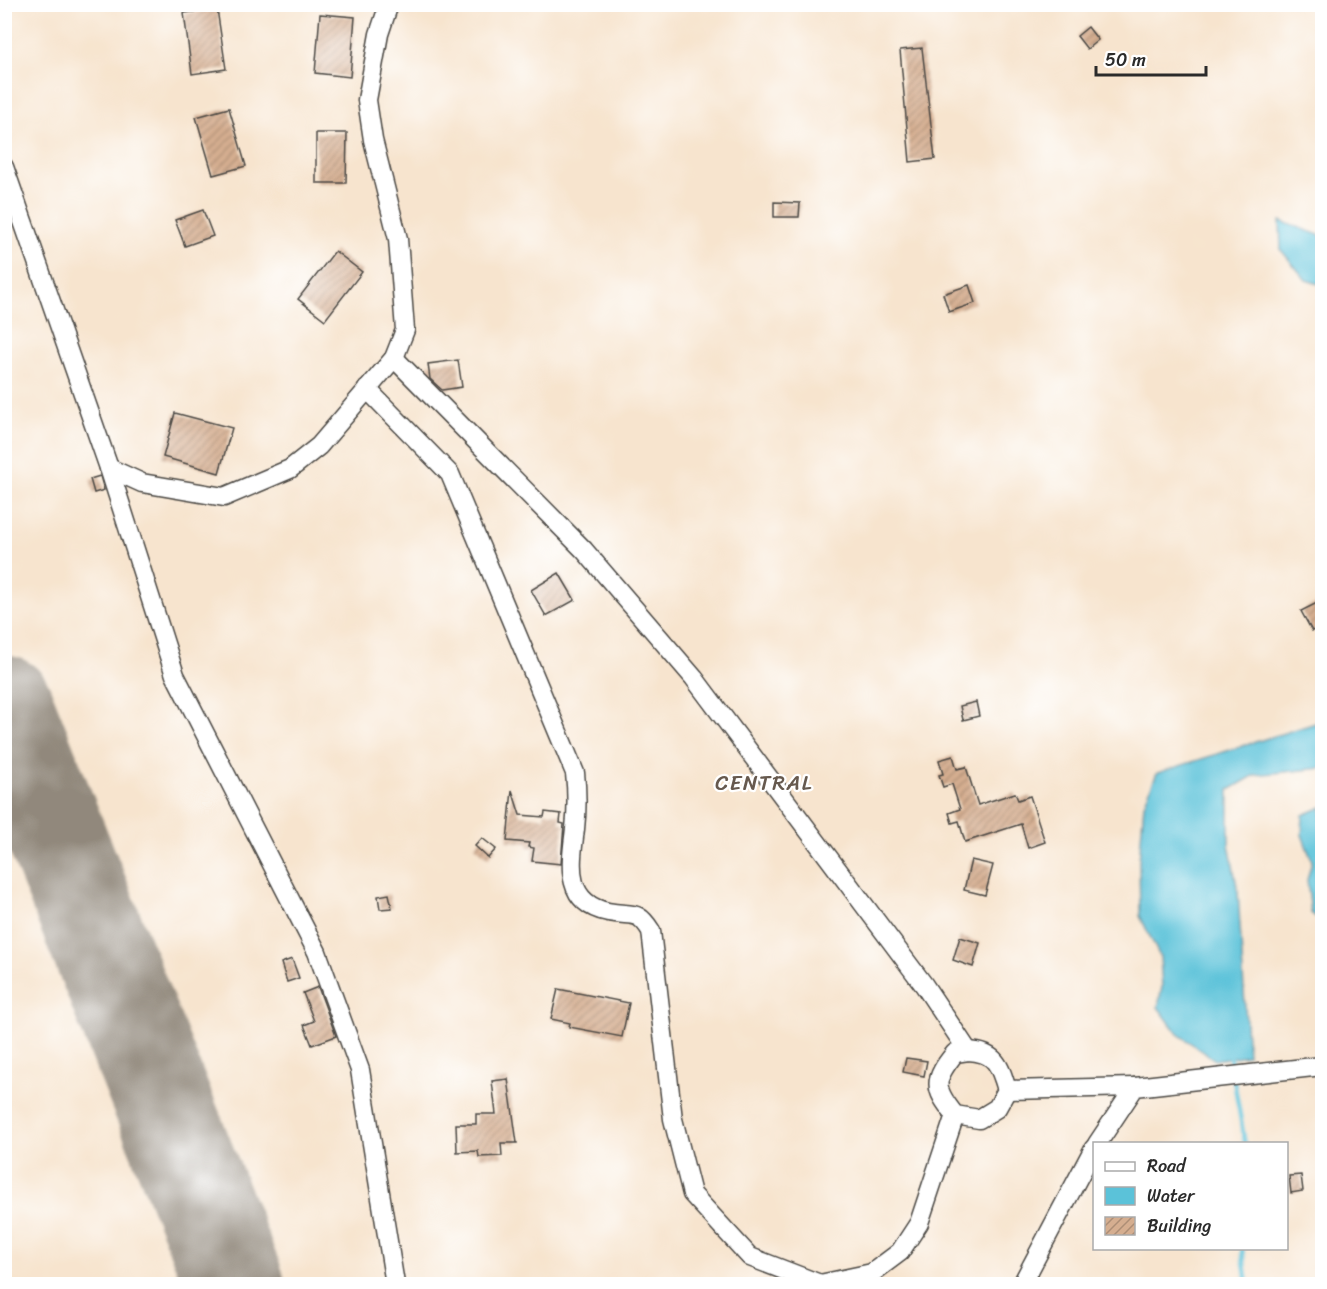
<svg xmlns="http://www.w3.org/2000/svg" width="1327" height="1289" font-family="Sriracha,sans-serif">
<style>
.water{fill:#5bc2d9;stroke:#437682;stroke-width:1.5}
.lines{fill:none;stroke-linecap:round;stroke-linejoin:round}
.stream{stroke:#5bc2d9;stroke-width:4.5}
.runway{stroke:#91887c;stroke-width:99}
.building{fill:url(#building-hatch)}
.minor-casing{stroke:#4a4743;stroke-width:21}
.minor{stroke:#fff;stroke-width:18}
.labels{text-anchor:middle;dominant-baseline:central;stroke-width:4.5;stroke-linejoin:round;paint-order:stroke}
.quarter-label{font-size:21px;letter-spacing:1.5px;fill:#66594e;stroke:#fff}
</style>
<defs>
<pattern id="building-hatch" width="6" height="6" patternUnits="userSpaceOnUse" patternTransform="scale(1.5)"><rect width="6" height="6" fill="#d5ae90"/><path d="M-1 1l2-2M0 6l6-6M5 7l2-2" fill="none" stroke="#ad8e76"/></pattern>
</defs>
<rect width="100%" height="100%" fill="#fff"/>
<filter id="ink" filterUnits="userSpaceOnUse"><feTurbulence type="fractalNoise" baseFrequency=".0167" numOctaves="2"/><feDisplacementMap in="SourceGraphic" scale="12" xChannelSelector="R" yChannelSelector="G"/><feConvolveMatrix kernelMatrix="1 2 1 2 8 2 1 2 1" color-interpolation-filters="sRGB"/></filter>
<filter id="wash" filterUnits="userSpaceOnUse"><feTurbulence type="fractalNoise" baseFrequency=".008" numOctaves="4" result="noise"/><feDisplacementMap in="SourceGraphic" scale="24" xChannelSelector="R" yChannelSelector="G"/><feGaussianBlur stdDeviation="1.35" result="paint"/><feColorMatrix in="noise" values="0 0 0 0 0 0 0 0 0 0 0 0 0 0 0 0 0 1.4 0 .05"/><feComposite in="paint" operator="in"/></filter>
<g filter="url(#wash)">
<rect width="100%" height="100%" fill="#f7e4ce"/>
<g class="water">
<polygon points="1280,221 1322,236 1322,285 1306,280 1281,250"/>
<polygon points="1322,721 1322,768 1255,775 1229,790 1229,844 1238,892 1248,1055 1215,1060 1178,1034 1158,1007 1162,987 1160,957 1140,916 1139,861 1144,804 1157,773"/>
<polygon points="1322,807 1322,922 1311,913 1307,880 1312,861 1302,835 1303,815"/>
</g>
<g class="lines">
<g class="stream">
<polyline points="1230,1058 1232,1073"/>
<polyline points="1234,1081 1245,1144"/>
<polyline points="1242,1248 1247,1284"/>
</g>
<polyline class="runway" points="4,705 235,1284"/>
</g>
<g id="blocks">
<g class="building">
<polygon points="217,9 226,69 192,74 184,13"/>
<polygon points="320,14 355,17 350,77 315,73"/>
<polygon points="1088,27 1098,40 1087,49 1077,36"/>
<polygon points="922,48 935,159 910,162 900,50"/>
<polygon points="229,108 246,166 213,175 196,117"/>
<polygon points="316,133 347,133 346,183 316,183"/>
<polygon points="774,202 800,203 799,217 774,217"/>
<polygon points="203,210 213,236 185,246 175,220"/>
<polygon points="335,251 362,272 325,320 298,299"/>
<polygon points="969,285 975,303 949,312 943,294"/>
<polygon points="458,360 462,387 442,390 430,379 428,364"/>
<polygon points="175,413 232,428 219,473 163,457"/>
<polygon points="100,476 104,490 94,493 90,479"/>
<polygon points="559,573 575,600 546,616 531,590"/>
<polygon points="1319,602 1323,608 1323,626 1312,631 1301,611"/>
<polygon points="976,702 979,716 963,720 960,706"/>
<polygon points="953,756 957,769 966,767 978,805 1015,793 1018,800 1030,796 1045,842 1028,848 1021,824 965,842 959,821 952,823 949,813 960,809 952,784 943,787 939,775 943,774 939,760"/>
<polygon points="512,790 520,815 544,817 545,812 561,814 560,823 564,824 561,864 532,861 534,848 528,847 529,843 507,841"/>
<polygon points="482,838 496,849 488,858 475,846"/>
<polygon points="971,860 993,865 985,895 964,890"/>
<polygon points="389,894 392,908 380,909 378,896"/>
<polygon points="960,937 980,943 973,967 953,960"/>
<polygon points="292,959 299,978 287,982 281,963"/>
<polygon points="318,987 336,1036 312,1045 304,1025 314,1021 303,993"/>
<polygon points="558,989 629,1003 622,1037 569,1027 570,1023 551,1019"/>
<polygon points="906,1058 927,1061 924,1076 903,1072"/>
<polygon points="508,1079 517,1143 501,1143 502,1156 479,1157 478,1151 457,1152 456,1124 476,1124 476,1114 496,1114 492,1081"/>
<polygon points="1301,1175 1303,1191 1291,1193 1289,1176"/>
</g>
</g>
</g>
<g filter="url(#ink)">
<use href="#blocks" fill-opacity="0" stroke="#4a4743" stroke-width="1.5"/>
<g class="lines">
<g class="minor-casing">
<g id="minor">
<polyline points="4,167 109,468 175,675 317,952 360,1070 395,1284"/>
<polyline points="394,358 584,550 694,678 924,985 968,1051"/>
<path d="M367,389L450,474L575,773C577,791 577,811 575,829C571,862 563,903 608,912C631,917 637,908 651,931L673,1119L692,1194L750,1257L820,1284L872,1273L900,1252L919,1223L955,1115"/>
<polyline points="109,468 142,483 224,497 290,469 319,446 394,358 405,330 398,239 373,140 367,100 379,34 389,4"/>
<path d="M968,1051C996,1052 1000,1066 1007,1090L997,1108L979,1119L955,1115C933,1088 933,1080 955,1053Z"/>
<polyline points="1007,1090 1135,1087"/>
<polyline points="1097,1144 1135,1087 1322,1066"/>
<polyline points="1022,1284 1094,1148"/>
</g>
</g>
<use href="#minor" class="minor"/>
</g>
</g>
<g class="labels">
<g class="quarter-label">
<text x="764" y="783">CENTRAL</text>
</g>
</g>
<rect width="1327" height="1289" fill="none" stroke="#fff" stroke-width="24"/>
<rect x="1093" y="1142" width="195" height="108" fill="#ffffff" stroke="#aaaaaa" stroke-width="1.5"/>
<rect x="1105" y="1162" width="30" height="9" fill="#ffffff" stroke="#aaaaaa" stroke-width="1.5"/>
<text x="1147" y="1172" font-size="18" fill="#2b2b2b">Road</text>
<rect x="1105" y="1187" width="30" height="18" fill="#5bc2d9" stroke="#aaaaaa" stroke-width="1.5"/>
<text x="1147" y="1202" font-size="18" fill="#2b2b2b">Water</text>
<rect x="1105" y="1217" width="30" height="18" fill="url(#building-hatch)" stroke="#aaaaaa" stroke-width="1.5"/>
<text x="1147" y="1232" font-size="18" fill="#2b2b2b">Building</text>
<path d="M1096 66v9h110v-9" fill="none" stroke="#2b2b2b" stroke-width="3"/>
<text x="1105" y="66" font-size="18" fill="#2b2b2b" stroke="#ffffff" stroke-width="4.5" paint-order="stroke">50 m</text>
</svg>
